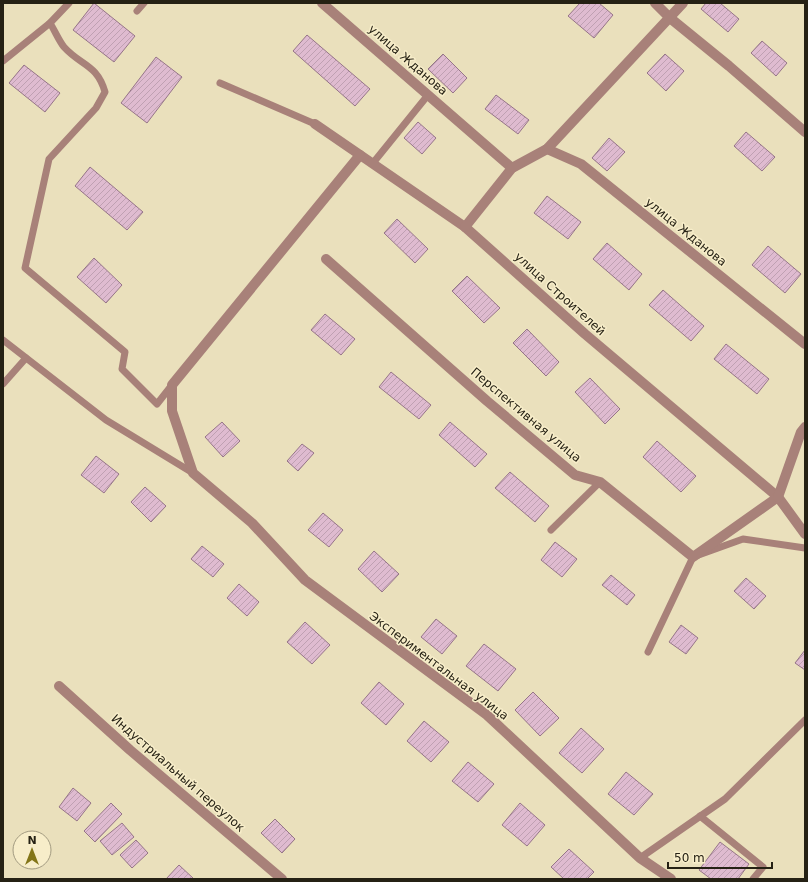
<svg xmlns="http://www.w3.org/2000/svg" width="808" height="882" font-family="'DejaVu Sans',sans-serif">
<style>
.building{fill:url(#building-hatch);stroke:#967588}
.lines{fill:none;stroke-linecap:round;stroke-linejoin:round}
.lane{stroke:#a88179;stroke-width:7}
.street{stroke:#a88179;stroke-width:10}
.labels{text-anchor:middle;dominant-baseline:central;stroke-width:3;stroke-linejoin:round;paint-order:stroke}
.street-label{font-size:12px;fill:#252114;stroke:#f7edc9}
</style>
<defs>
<pattern id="building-hatch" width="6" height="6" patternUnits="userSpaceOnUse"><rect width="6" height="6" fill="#dfbbd0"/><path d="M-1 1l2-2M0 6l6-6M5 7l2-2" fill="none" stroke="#bfa0b2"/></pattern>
</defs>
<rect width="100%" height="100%" fill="#eae0bc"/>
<g class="building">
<polygon points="94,3 135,36 114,62 73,30"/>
<polygon points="580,3 599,3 613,15 594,38 568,16"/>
<polygon points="706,3 720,3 739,19 728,32 701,9"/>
<polygon points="307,35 370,89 355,106 293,51"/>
<polygon points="762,41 787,63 776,76 751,53"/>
<polygon points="443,54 467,78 453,93 428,69"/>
<polygon points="665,54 684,71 666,91 647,73"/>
<polygon points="156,57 182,77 147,123 121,103"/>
<polygon points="24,65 60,93 45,112 9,83"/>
<polygon points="496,95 529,120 518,134 485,109"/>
<polygon points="418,122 436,138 422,154 404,138"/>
<polygon points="746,132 775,157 762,171 734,146"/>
<polygon points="609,138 625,152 607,171 592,158"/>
<polygon points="90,167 143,212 127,230 75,186"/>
<polygon points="547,196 581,222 568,239 534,213"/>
<polygon points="397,219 428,249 415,263 384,233"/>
<polygon points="607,243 642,274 629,290 593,259"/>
<polygon points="768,246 801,274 785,293 752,265"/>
<polygon points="94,258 122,285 106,303 77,277"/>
<polygon points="467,276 500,308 484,323 452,291"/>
<polygon points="663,290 704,326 691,341 649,305"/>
<polygon points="325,314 355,339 341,355 311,330"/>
<polygon points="527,329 559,362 546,376 513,343"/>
<polygon points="726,344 769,379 757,394 714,359"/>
<polygon points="391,372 431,405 419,419 379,387"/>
<polygon points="590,378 620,409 605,424 575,392"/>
<polygon points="222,422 240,441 223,457 205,437"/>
<polygon points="450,422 487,454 475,467 439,435"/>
<polygon points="657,441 696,476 681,492 643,457"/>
<polygon points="302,444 314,453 298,471 287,461"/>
<polygon points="96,456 119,474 104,493 81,475"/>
<polygon points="510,472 549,506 535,522 495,488"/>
<polygon points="145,487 166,506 151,522 131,502"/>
<polygon points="323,513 343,530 329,547 308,530"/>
<polygon points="555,542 577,559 562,577 541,560"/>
<polygon points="202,546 224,564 213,577 191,559"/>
<polygon points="374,551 399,574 382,592 358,569"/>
<polygon points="611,575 635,595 627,605 602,585"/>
<polygon points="746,578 766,596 754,609 734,591"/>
<polygon points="239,584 259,602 247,616 227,598"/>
<polygon points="436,619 457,636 442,654 421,637"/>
<polygon points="305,622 330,645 312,664 287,642"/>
<polygon points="681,625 698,638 686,654 669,642"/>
<polygon points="484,644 516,669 498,691 466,666"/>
<polygon points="805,650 805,670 795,663"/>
<polygon points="379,682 404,704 386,725 361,703"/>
<polygon points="533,692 559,718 540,736 515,710"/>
<polygon points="424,721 449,742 431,762 407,741"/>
<polygon points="581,728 604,749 582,773 559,753"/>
<polygon points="468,762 494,784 478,802 452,781"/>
<polygon points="626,772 653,794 634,815 608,794"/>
<polygon points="73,788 91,803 77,821 59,807"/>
<polygon points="111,803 122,814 95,842 84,831"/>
<polygon points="520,803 545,825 527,846 502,825"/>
<polygon points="275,819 295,839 282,853 261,833"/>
<polygon points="122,823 134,837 112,855 100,841"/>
<polygon points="136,840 148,853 132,868 120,855"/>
<polygon points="720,842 749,864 738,879 711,879 699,870"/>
<polygon points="569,849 594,872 587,879 564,879 551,867"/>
<polygon points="179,865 194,879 166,879"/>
</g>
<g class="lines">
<g class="lane">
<polyline points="137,11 144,3"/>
<path d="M50,23C55,31 59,41 64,47C81,66 97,64 105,92L96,108L49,159L25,268L125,352L122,369L157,404L172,385"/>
<polyline points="3,61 50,23 69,3"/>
<polyline points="220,83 315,124"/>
<polyline points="373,163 428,95"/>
<polyline points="3,340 106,420 193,473"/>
<polyline points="3,384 26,358"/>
<polyline points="551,530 600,482"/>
<polyline points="648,652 693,557 743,539 805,548"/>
<polyline points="700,816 763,867 753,879"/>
<polyline points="640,858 725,799 805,720"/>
</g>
<g class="street">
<polyline points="322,3 512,168"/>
<polyline points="655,3 670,18 729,66 805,132"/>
<polyline points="315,124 465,227 585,334 778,497 805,534"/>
<polyline points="547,149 581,164 805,344"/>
<polyline points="360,155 172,385 172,411 193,473 252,523 305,580 487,715 640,858 671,879"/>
<polyline points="465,227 512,168 547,149 683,3"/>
<polyline points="326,259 487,401 575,475 600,482 693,557 778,497"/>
<polyline points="778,497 801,432 805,427"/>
<polyline points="59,686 130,750 282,879"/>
</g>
</g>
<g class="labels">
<g class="street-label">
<text transform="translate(408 60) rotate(41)">улица Жданова</text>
<text transform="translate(686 232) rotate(39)">улица Жданова</text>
<text transform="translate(560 294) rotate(42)">улица Строителей</text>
<text transform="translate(526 415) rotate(40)">Перспективная улица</text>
<text transform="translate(439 666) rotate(37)">Экспериментальная улица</text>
<text transform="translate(178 773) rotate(41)">Индустриальный переулок</text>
</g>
</g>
<rect width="808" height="882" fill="none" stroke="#252114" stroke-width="8"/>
<g transform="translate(32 850)"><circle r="19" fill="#f7edc9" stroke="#a39b81"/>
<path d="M0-3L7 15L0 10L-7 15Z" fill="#837517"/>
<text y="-6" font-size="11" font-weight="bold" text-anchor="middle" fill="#252114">N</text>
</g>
<path d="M668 862v6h104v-6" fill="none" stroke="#252114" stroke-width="2"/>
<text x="674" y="862" font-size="12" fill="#252114" stroke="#f7edc9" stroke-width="3" paint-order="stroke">50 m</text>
</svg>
